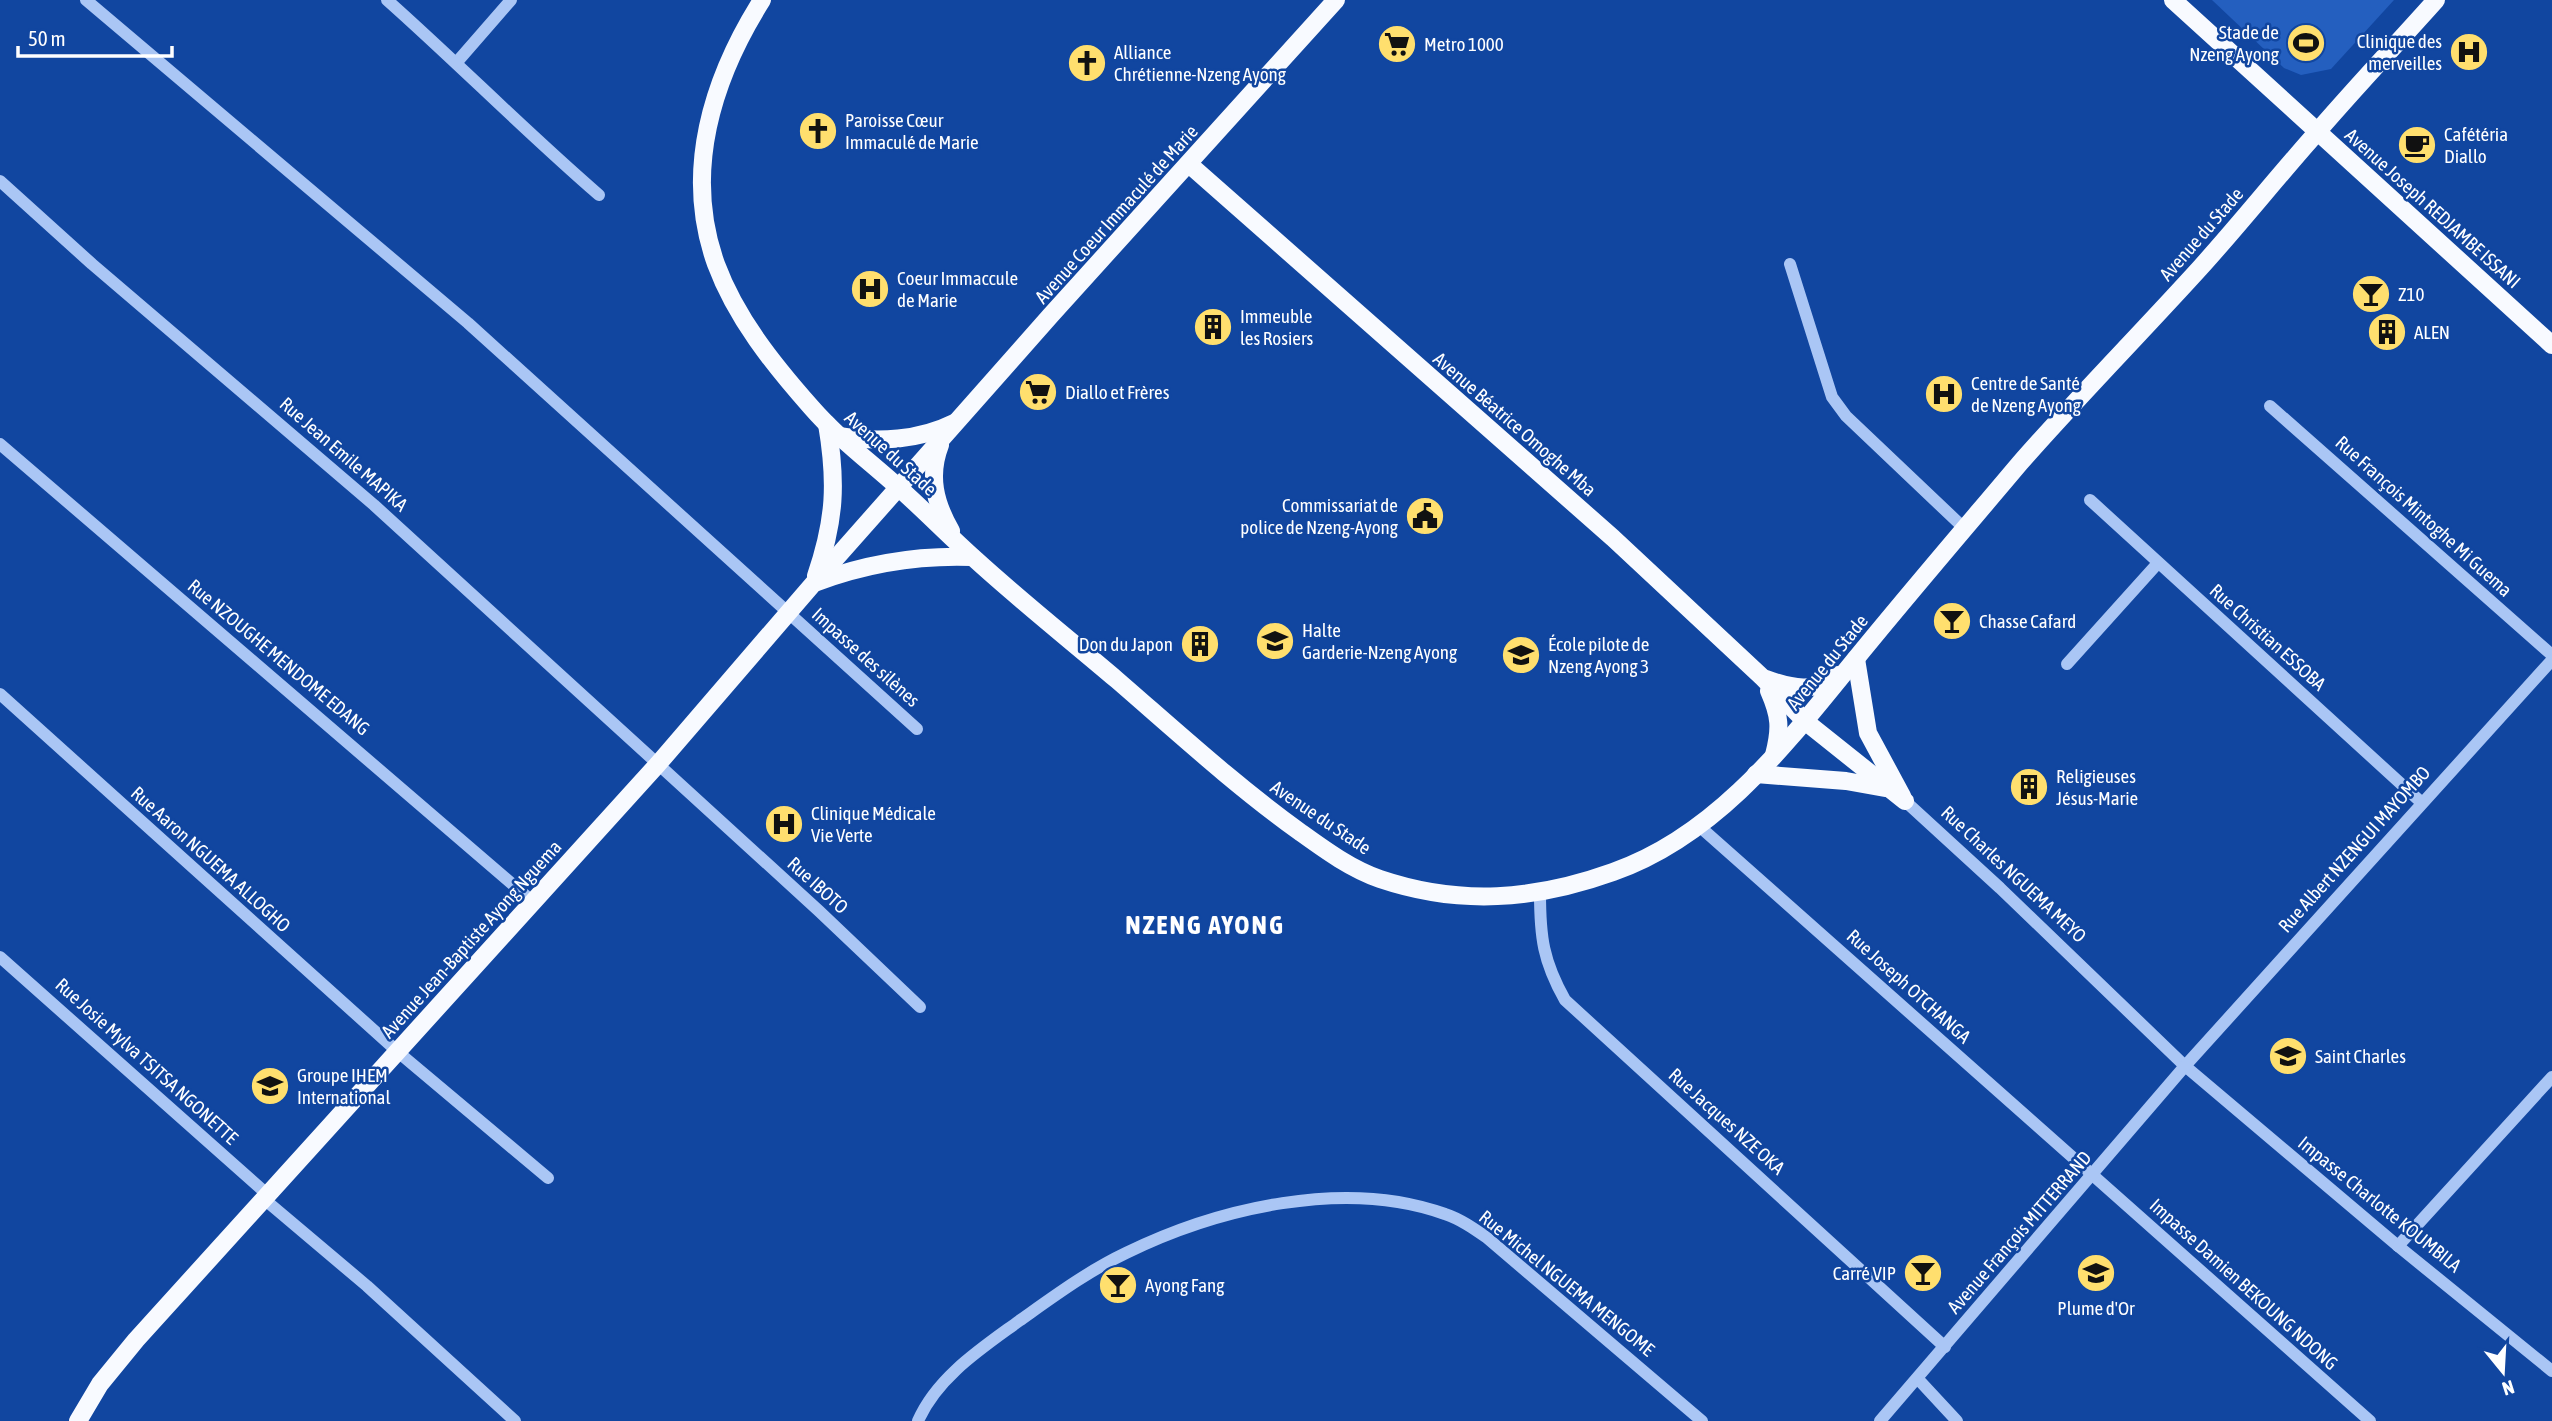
<svg xmlns="http://www.w3.org/2000/svg" width="2552" height="1421" font-family="'Asap Condensed',sans-serif">
<style>
.green{fill:#245fbf}
.lines{fill:none;stroke-linecap:round;stroke-linejoin:round}
.minor{stroke:#aac6f5;stroke-width:12}
.major{stroke:#f8faff;stroke-width:18}
.labels{text-anchor:middle;dominant-baseline:central;stroke-width:5;stroke-linejoin:round;paint-order:stroke}
.poi-label{font-size:19px;fill:#fff;stroke:#1146a0;text-anchor:start}
.street-label{font-size:19px;fill:#fff;stroke:#1146a0}
.district-label{font-size:26px;font-weight:bold;letter-spacing:2px;fill:#fff;stroke:#1146a0}
</style>
<rect width="100%" height="100%" fill="#1146a0"/>
<polygon class="green" points="2212,0 2394,0 2331,69 2301,75 2284,68"/>
<g class="lines">
<g class="minor">
<polyline points="86,0 468,323 917,729"/>
<path d="M387,0C459,64 526,132 599,195"/>
<polyline points="457,62 511,0"/>
<polyline points="0,181 92,264 374,505 819,911 920,1007"/>
<polyline points="1790,264 1832,397 1846,416 1965,529"/>
<polyline points="2270,406 2552,655"/>
<polyline points="0,444 532,901"/>
<polyline points="2090,500 2422,803"/>
<polyline points="2067,664 2158,563"/>
<polyline points="0,694 398,1052 548,1178"/>
<polyline points="1905,801 2000,888 2185,1066 2398,1246 2552,1371"/>
<polyline points="1699,826 2370,1421"/>
<path d="M1540,893C1540,937 1543,961 1565,1000L1945,1347"/>
<polyline points="0,957 268,1195"/>
<polyline points="264,1199 367,1286 515,1421"/>
<polyline points="2398,1246 2552,1077"/>
<polyline points="1918,1379 1957,1421"/>
<path d="M918,1421C937,1377 982,1348 1019,1321C1053,1297 1088,1271 1126,1253C1218,1208 1345,1178 1445,1214C1460,1219 1473,1228 1486,1237L1702,1421"/>
<polyline points="1880,1421 2185,1066 2552,660"/>
</g>
<g class="major">
<path d="M762,0C712,79 683,172 716,264C736,318 773,364 811,407C837,437 869,461 898,487C925,511 949,536 976,560C1021,601 1070,640 1117,680C1177,732 1236,786 1300,832C1325,850 1351,869 1380,879C1460,906 1535,900 1613,872C1719,835 1790,739 1858,656C1911,591 1966,527 2020,463C2078,397 2140,334 2200,268C2238,226 2274,181 2312,138C2352,91 2395,46 2436,0"/>
<polyline points="2173,0 2552,345"/>
<polyline points="1190,165 1613,538 1763,678 1806,722 1905,801"/>
<path d="M840,436C877,443 920,440 954,423"/>
<path d="M940,445C928,476 935,503 951,531"/>
<path d="M816,576C835,520 837,483 827,424"/>
<path d="M817,582C868,563 917,555 972,557"/>
<polyline points="1856,659 1868,733 1902,796"/>
<path d="M1766,679C1791,688 1816,694 1838,675"/>
<path d="M1769,691C1780,716 1781,728 1774,755"/>
<polyline points="1756,774 1846,781 1885,788"/>
<polyline points="78,1421 100,1384 136,1340 658,764 813,584 1051,315 1336,0"/>
</g>
</g>
<defs>
<g id="stadium-disc" transform="scale(2.0125)"><circle r="9.5" fill="#ffdf6e" stroke="#1146a0"/><path d="M0-5a6.5 5 0 1 0 0 10a6.5 5 0 1 0 0-10ZM-3.5-1.8h7v3.6h-7Z" fill="#111"/></g>
<g id="supermarket-disc" transform="scale(2.0125)"><circle r="9.5" fill="#ffdf6e" stroke="#1146a0"/><path d="M-6-5.5h2.5l.6 2H6L4.5 2H-2.5L-4.4-4H-6ZM-1.5 3.2a1.3 1.3 0 1 0 .1 0ZM3 3.2a1.3 1.3 0 1 0 .1 0Z" fill="#111"/></g>
<g id="hospital-disc" transform="scale(2.0125)"><circle r="9.5" fill="#ffdf6e" stroke="#1146a0"/><path d="M-5-5h3v3.5h4V-5h3V5h-3V1.5h-4V5h-3Z" fill="#111"/></g>
<g id="church-disc" transform="scale(2.0125)"><circle r="9.5" fill="#ffdf6e" stroke="#1146a0"/><path d="M-1.2-6h2.4v3.5h3.3v2.4h-3.3V6h-2.4V-.1h-3.3v-2.4h3.3Z" fill="#111"/></g>
<g id="cafe-disc" transform="scale(2.0125)"><circle r="9.5" fill="#ffdf6e" stroke="#1146a0"/><path d="M-5.5-4.5H6V0H3Q3 3.5 0 3.5H-2.5Q-5.5 3.5-5.5 0ZM3-3.2v2h1.7v-2ZM-6 4.5H4V6H-6Z" fill="#111"/></g>
<g id="bar-disc" transform="scale(2.0125)"><circle r="9.5" fill="#ffdf6e" stroke="#1146a0"/><path d="M-6-5H6L.8 .8V4.5H3.5V6h-7V4.5H-.8V.8Z" fill="#111"/></g>
<g id="building-disc" transform="scale(2.0125)"><circle r="9.5" fill="#ffdf6e" stroke="#1146a0"/><path d="M-4-6H4V6H1V3H-1V6H-4ZM-2.5-4.3h1.7v1.8h-1.7ZM.8-4.3h1.7v1.8H.8ZM-2.5-1h1.7V.8h-1.7ZM.8-1h1.7V.8H.8Z" fill="#111"/></g>
<g id="civic-disc" transform="scale(2.0125)"><circle r="9.5" fill="#ffdf6e" stroke="#1146a0"/><path d="M-.6-6.5H3V-4.5H.6V-3L4-1V1h2V6H-6V1h2V-1L-.6-3ZM-1.2 2.5V6h2.4V2.5Z" fill="#111"/></g>
<g id="school-disc" transform="scale(2.0125)"><circle r="9.5" fill="#ffdf6e" stroke="#1146a0"/><path d="M0-5L7-2L0 1L-7-2ZM-4 1L0 2.5L4 1V4Q0 6-4 4Z" fill="#111"/></g>
<g id="university-disc" transform="scale(2.0125)"><circle r="9.5" fill="#ffdf6e" stroke="#1146a0"/><path d="M0-5L7-2L0 1L-7-2ZM-4 1L0 2.5L4 1V4Q0 6-4 4Z" fill="#111"/></g>
</defs>
<g fill-rule="evenodd">
<use href="#stadium-disc" x="2306" y="43"/>
<use href="#supermarket-disc" x="1397" y="44"/>
<use href="#hospital-disc" x="2469" y="52"/>
<use href="#church-disc" x="1087" y="63"/>
<use href="#church-disc" x="818" y="131"/>
<use href="#cafe-disc" x="2417" y="145"/>
<use href="#hospital-disc" x="870" y="289"/>
<use href="#bar-disc" x="2371" y="294"/>
<use href="#building-disc" x="1213" y="327"/>
<use href="#building-disc" x="2387" y="332"/>
<use href="#supermarket-disc" x="1038" y="392"/>
<use href="#hospital-disc" x="1944" y="394"/>
<use href="#civic-disc" x="1425" y="516"/>
<use href="#bar-disc" x="1952" y="621"/>
<use href="#school-disc" x="1275" y="641"/>
<use href="#building-disc" x="1200" y="644"/>
<use href="#school-disc" x="1521" y="655"/>
<use href="#building-disc" x="2029" y="787"/>
<use href="#hospital-disc" x="784" y="824"/>
<use href="#school-disc" x="2288" y="1056"/>
<use href="#university-disc" x="270" y="1086"/>
<use href="#bar-disc" x="1923" y="1273"/>
<use href="#school-disc" x="2096" y="1273"/>
<use href="#bar-disc" x="1118" y="1285"/>
</g>
<g class="labels">
<g class="poi-label">
<text x="2279" y="32" text-anchor="end">Stade de<tspan x="2279" dy="22">Nzeng Ayong</tspan></text>
<text x="2442" y="41" text-anchor="end">Clinique des<tspan x="2442" dy="22">merveilles</tspan></text>
<text x="1424" y="44">Metro 1000</text>
<text x="1114" y="52">Alliance<tspan x="1114" dy="22">Chrétienne-Nzeng Ayong</tspan></text>
<text x="845" y="120">Paroisse Cœur<tspan x="845" dy="22">Immaculé de Marie</tspan></text>
<text x="2444" y="134">Cafétéria<tspan x="2444" dy="22">Diallo</tspan></text>
<text x="897" y="278">Coeur Immaccule<tspan x="897" dy="22">de Marie</tspan></text>
<text x="2398" y="294">Z10</text>
<text x="1240" y="316">Immeuble<tspan x="1240" dy="22">les Rosiers</tspan></text>
<text x="2414" y="332">ALEN</text>
<text x="1971" y="383">Centre de Santé<tspan x="1971" dy="22">de Nzeng Ayong</tspan></text>
<text x="1065" y="392">Diallo et Frères</text>
<text x="1398" y="505" text-anchor="end">Commissariat de<tspan x="1398" dy="22">police de Nzeng-Ayong</tspan></text>
<text x="1979" y="621">Chasse Cafard</text>
<text x="1302" y="630">Halte<tspan x="1302" dy="22">Garderie-Nzeng Ayong</tspan></text>
<text x="1173" y="644" text-anchor="end">Don du Japon</text>
<text x="1548" y="644">École pilote de<tspan x="1548" dy="22">Nzeng Ayong 3</tspan></text>
<text x="2056" y="776">Religieuses<tspan x="2056" dy="22">Jésus-Marie</tspan></text>
<text x="811" y="813">Clinique Médicale<tspan x="811" dy="22">Vie Verte</tspan></text>
<text x="2315" y="1056">Saint Charles</text>
<text x="297" y="1075">Groupe IHEM<tspan x="297" dy="22">International</tspan></text>
<text x="1896" y="1273" text-anchor="end">Carré VIP</text>
<text x="1145" y="1285">Ayong Fang</text>
<text x="2096" y="1308" text-anchor="middle">Plume d'Or</text>
</g>
<g class="street-label">
<text transform="translate(2433 208) rotate(42)">Avenue Joseph REDJAMBE ISSANI</text>
<text transform="translate(1116 214) rotate(-48)">Avenue Coeur Immaculé de Marie</text>
<text transform="translate(2201 234) rotate(-49)">Avenue du Stade</text>
<text transform="translate(1515 424) rotate(41)">Avenue Béatrice Omoghe Mba</text>
<text transform="translate(891 453) rotate(42)">Avenue du Stade</text>
<text transform="translate(344 454) rotate(41)">Rue Jean Emile MAPIKA</text>
<text transform="translate(2424 516) rotate(42)">Rue François Mintoghe Mi Guema</text>
<text transform="translate(2268 637) rotate(42)">Rue Christian ESSOBA</text>
<text transform="translate(279 657) rotate(40)">Rue NZOUGHE MENDOME EDANG</text>
<text transform="translate(866 657) rotate(42)">Impasse des silènes</text>
<text transform="translate(1827 662) rotate(-51)">Avenue du Stade</text>
<text transform="translate(1321 817) rotate(34)">Avenue du Stade</text>
<text transform="translate(2354 849) rotate(-48)">Rue Albert NZENGUI MAYOMBO</text>
<text transform="translate(211 859) rotate(42)">Rue Aaron NGUEMA ALLOGHO</text>
<text transform="translate(2014 874) rotate(43)">Rue Charles NGUEMA MEYO</text>
<text transform="translate(818 885) rotate(42)">Rue IBOTO</text>
<text transform="translate(471 939) rotate(-48)">Avenue Jean-Baptiste Ayong Nguema</text>
<text transform="translate(1909 986) rotate(42)">Rue Joseph OTCHANGA</text>
<text transform="translate(147 1061) rotate(42)">Rue Josie Mylva TSITSA NGONETTE</text>
<text transform="translate(1727 1121) rotate(42)">Rue Jacques NZE OKA</text>
<text transform="translate(2380 1204) rotate(39)">Impasse Charlotte KOUMBILA</text>
<text transform="translate(2019 1232) rotate(-49)">Avenue François MITTERRAND</text>
<text transform="translate(1567 1283) rotate(39)">Rue Michel NGUEMA MENGOME</text>
<text transform="translate(2244 1284) rotate(42)">Impasse Damien BEKOUNG NDONG</text>
</g>
<g class="district-label">
<text x="1205" y="925">NZENG AYONG</text>
</g>
</g>
<g transform="translate(2503 1372) rotate(162)" stroke="#1146a0" stroke-width="5" paint-order="stroke">
<path d="M0-5L12 26L0 18L-12 26Z" fill="#ffffff"/>
<text y="-10" font-size="19" font-weight="bold" text-anchor="middle" fill="#ffffff">N</text>
</g>
<path d="M18 46v10h154v-10" fill="none" stroke="#ffffff" stroke-width="3.5"/>
<text x="28" y="46" font-size="21" fill="#ffffff" stroke="#1146a0" stroke-width="5" paint-order="stroke">50 m</text>
</svg>
